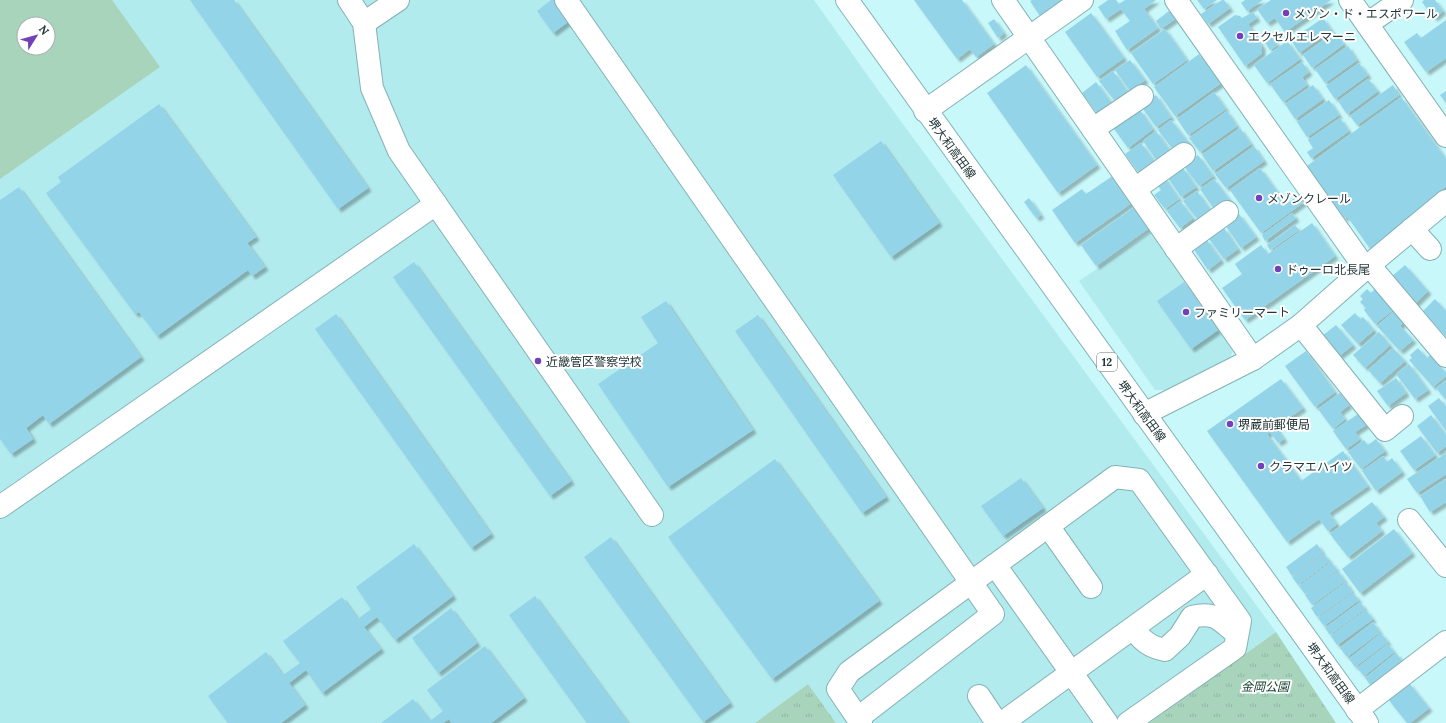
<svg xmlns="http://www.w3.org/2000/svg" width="1446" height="723" font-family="Lora,'Noto Sans JP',serif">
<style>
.built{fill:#b2ebee;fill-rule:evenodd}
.park{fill:url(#park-tufts)}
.pitch{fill:#a8d4bc;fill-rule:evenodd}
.building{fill:#94d4e9;filter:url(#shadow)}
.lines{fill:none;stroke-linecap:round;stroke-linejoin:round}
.minor-casing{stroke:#84b2b4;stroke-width:24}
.major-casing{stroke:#84b2b4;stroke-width:24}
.minor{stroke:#fff;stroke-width:22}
.major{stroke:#fff;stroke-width:22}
.poi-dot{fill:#7241b8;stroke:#fff;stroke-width:1.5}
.labels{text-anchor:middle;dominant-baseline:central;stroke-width:4;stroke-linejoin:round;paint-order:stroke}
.shield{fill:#fff;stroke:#667374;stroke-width:1}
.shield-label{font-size:11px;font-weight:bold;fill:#243738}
.poi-label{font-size:12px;fill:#243738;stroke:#fff;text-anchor:start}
.street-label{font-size:12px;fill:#243738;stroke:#fff}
.park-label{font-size:12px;font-style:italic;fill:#0e3c28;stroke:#fff}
</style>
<defs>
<pattern id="park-tufts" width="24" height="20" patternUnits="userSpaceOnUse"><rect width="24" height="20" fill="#a8d4bc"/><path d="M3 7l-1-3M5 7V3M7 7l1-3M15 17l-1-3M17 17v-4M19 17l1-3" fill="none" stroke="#90b7a2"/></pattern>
<filter id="shadow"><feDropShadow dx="3.5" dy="3.5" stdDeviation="1" flood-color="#0004"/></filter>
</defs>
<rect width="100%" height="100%" fill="#c8f8fa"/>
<g class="built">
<path d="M0,0H814L878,90L1276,632L1149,723H836L808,684L755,723H0ZM24,24H48V48H24Z"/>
<polygon points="1154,230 1234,348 1230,358 1171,390 1155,390 1079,281"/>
</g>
<g class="park">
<polygon points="1276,632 1336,723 1149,723"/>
<polygon points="808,684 836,723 755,723"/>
</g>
<path class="pitch" d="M0,0H112L160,67L0,179ZM24,24H48V48H24Z"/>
<g class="building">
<polygon points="190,0 234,0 368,188 338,209"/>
<polygon points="551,0 558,0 572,19 553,33 537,11"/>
<polygon points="914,0 962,0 994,44 976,57 970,49 957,59"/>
<polygon points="1032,0 1062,0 1040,16 1030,1"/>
<polygon points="1108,0 1116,0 1119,4 1125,0 1156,0 1144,9 1158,28 1127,50 1115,31 1130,21 1121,9 1106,19 1098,7"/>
<polygon points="1197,0 1217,0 1204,9"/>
<polygon points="1222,0 1224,0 1230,8 1208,24 1201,14"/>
<polygon points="1245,0 1263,0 1247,11 1241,3"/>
<polygon points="1271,0 1331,0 1285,32 1275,18 1267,23 1257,9"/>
<polygon points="1424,0 1435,0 1443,11 1434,18 1422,2"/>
<polygon points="1169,11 1175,19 1161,29 1156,21"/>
<polygon points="1253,12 1257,18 1248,24 1262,46 1262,53 1245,66 1218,27 1235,15 1240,16 1242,18"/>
<polygon points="1091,13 1124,58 1097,77 1065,32"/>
<polygon points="1323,18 1331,30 1299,53 1291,40"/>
<polygon points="994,19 1004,33 998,38 988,23"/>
<polygon points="1446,20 1446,58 1426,72 1404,42 1417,33 1421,38"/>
<polygon points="1165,29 1187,60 1153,84 1131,53"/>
<polygon points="1335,32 1344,44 1312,68 1303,55"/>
<polygon points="1269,33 1278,45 1270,50 1262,38"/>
<polygon points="1287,41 1300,59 1267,83 1254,65"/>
<polygon points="1348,46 1357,60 1325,83 1315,69"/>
<polygon points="1199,54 1221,83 1175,116 1154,87"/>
<polygon points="1130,60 1145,80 1130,91 1115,70"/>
<polygon points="1302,62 1309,72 1302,77 1307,85 1283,102 1270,84"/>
<polygon points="1359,63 1368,75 1335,99 1326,86"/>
<polygon points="1026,65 1097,165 1058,193 987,93"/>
<polygon points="1113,71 1127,91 1114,100 1099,81"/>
<polygon points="1368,79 1378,91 1347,114 1338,101"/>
<polygon points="1096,82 1111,102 1097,113 1082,93"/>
<polygon points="1313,85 1323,99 1295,119 1285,104"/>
<polygon points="1393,85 1399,95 1357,125 1350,116"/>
<polygon points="1446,91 1446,103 1440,95"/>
<polygon points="1214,92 1226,109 1188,135 1177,119"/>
<polygon points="1156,95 1171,117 1156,127 1141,106"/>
<polygon points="1401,97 1446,159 1446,186 1371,250 1347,216 1344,218 1307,166"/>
<polygon points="1329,100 1339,115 1307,137 1297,122"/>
<polygon points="159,104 256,237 247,243 265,267 252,276 248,270 157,336 139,312 135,314 46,193 61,182 58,177"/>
<polygon points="1140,110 1153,129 1128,148 1112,126 1124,117 1126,120"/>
<polygon points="1227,111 1237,126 1200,152 1189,138"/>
<polygon points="1340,118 1349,131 1311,158 1307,152 1313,148 1308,140"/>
<polygon points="1171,120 1188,142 1174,151 1158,130"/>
<polygon points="1240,128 1251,144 1213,171 1202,155"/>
<polygon points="1156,131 1170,151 1157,161 1143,141"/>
<polygon points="881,141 939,223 891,257 833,175"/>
<polygon points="1141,143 1156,163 1148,170 1146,168 1139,173 1125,154"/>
<polygon points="1254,146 1264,161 1226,188 1215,174"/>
<polygon points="1198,155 1213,176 1199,186 1183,165"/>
<polygon points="1183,168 1196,187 1181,197 1168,178"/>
<polygon points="1260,168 1286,204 1299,195 1304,202 1261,233 1230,190"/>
<polygon points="1114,175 1133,202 1075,243 1052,210 1082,189 1086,194"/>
<polygon points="1164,177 1179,199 1165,209 1154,195 1161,190 1156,183"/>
<polygon points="1214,179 1229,199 1214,209 1200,189"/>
<polygon points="19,187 141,357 49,424 43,415 26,428 33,439 11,454 0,439 0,200"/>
<polygon points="1197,191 1211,211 1198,220 1183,201"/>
<polygon points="1029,198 1041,215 1036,218 1024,202"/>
<polygon points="1180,201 1193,218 1180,228 1167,211"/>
<polygon points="1134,207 1149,228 1096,266 1081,245"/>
<polygon points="1292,213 1296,218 1265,241 1262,235"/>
<polygon points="1239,214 1256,237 1241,248 1225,225"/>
<polygon points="1312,223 1335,256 1245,320 1222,288 1242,274 1235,264 1261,245 1268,254"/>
<polygon points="1295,225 1299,230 1270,250 1267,245"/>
<polygon points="1224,228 1238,249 1224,259 1209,239"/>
<polygon points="1206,239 1221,260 1208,270 1193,248"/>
<polygon points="414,262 571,481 550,496 393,277"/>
<polygon points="1405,265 1428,291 1415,304 1391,277"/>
<polygon points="1184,282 1218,330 1191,349 1157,301"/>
<polygon points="1367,289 1371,293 1375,289 1393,310 1375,324 1364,310 1366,308 1360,302 1363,299 1360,296"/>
<polygon points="1435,299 1446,311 1446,337 1423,311"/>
<polygon points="666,301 753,430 668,487 598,384 658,343 641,317"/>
<polygon points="1394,311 1403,322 1400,326 1413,340 1400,351 1377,326"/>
<polygon points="1355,313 1360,319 1363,317 1374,330 1358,344 1341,325"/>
<polygon points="336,314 491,534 471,548 315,329"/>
<polygon points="758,315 886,497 862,513 735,331"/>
<polygon points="1336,325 1353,345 1339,356 1322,336"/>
<polygon points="1379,332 1390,345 1365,368 1353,355"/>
<polygon points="1393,348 1405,361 1380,383 1368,370"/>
<polygon points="1418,348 1427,358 1430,355 1446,373 1446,376 1433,387 1409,360 1412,358 1410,355"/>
<polygon points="1306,351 1335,392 1315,407 1285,366"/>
<polygon points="1409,364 1428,390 1415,399 1396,374"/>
<polygon points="1396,378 1406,393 1388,406 1377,391"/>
<polygon points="1281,379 1303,408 1276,427 1284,439 1278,443 1270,432 1267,434 1301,481 1343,451 1368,486 1329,513 1337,524 1328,531 1319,519 1287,542 1207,431"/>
<polygon points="1446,380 1446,400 1436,388"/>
<polygon points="1340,393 1349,405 1340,412 1345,419 1333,429 1318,409"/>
<polygon points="1439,398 1446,407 1446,431 1428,406"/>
<polygon points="1358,414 1366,425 1355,432 1360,439 1346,449 1333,431"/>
<polygon points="1431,415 1446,435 1446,446 1437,453 1417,426"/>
<polygon points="1421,436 1435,455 1414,470 1400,451"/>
<polygon points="1376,439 1385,451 1361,469 1348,452 1364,440 1368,445"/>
<polygon points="1446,453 1446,474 1417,493 1407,479"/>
<polygon points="1383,456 1387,462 1392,458 1402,472 1376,491 1362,471"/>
<polygon points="775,459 879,601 772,679 668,537"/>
<polygon points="1021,478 1043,508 1003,536 981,506"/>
<polygon points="1446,479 1446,502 1430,512 1420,496"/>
<polygon points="1372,502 1384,517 1376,523 1382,531 1348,557 1330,534"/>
<polygon points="1394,529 1412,553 1360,593 1342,569"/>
<polygon points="611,537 730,703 703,722 584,557"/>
<polygon points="414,544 453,596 395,640 377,617 364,627 381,649 322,693 306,670 289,683 305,705 281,723 228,723 208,696 266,652 283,675 300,663 283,641 342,597 358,619 371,609 356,587"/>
<polygon points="1317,544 1323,553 1292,576 1286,567"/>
<polygon points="1324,554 1330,561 1298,585 1292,577"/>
<polygon points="1331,562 1337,570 1305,594 1299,586"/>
<polygon points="1338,571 1345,581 1312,605 1305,595"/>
<polygon points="1346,582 1352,592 1317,617 1311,608"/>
<polygon points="1353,593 1359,600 1324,626 1318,618"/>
<polygon points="535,596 628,723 587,723 509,615"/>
<polygon points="1360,602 1365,609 1330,635 1325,628"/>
<polygon points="451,608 477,643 438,673 412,638"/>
<polygon points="1366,610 1373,619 1337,645 1331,636"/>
<polygon points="1373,622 1380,632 1347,657 1340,648"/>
<polygon points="1381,633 1388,642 1355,667 1349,659"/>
<polygon points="1388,644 1394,652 1364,676 1357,668"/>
<polygon points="485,646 524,698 491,723 452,723 449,719 443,723 381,723 413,699 430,721 443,711 427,690"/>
<polygon points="1396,653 1404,663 1373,688 1365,678"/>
<polygon points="1409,683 1429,708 1410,723 1407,723 1388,699"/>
</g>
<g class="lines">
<g class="minor-casing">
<g id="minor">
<polyline points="349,0 364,23 372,88 399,151 652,515"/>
<polyline points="566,0 993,614 858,718"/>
<polyline points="1003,0 1253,359"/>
<polyline points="1176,0 1365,268"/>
<polyline points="1350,0 1446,136"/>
<polyline points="364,23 398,0"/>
<polyline points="1367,24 1402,0"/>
<polyline points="925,111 1082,0"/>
<polyline points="1093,129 1142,96"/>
<polyline points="1135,189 1184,154"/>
<polyline points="1412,229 1430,249"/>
<polyline points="1176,249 1227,212"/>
<polyline points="1369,265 1446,356"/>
<polyline points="1301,325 1385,430 1402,416"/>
<polyline points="1144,414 1253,359 1301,325 1369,265 1446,201"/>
<polyline points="0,507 436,204"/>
<polyline points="1409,520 1446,566"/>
<polyline points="1048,526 1091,587"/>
<polyline points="995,565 1107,723"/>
<path d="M1133,628C1142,641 1150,647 1165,650L1180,636L1192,617C1215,611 1220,620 1237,634"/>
<polyline points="979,696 997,723"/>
<polyline points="1357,710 1446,642"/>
<polyline points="861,723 838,689 849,672 1115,477 1139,480 1240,621 1235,648 1128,723"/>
<polyline points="1002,723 1207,574"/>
</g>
</g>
<g class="major-casing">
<polyline id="major" points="847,0 1367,723"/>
</g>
<use href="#minor" class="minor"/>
<use href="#major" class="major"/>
</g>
<g class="poi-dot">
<circle cx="1286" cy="13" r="4"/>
<circle cx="1240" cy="36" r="4"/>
<circle cx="1259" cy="198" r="4"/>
<circle cx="1278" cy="269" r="4"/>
<circle cx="1186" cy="312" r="4"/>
<circle cx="538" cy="361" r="4"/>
<circle cx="1230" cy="424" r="4"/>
<circle cx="1261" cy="466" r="4"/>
</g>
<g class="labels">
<rect class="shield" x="1097" y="353" width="20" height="18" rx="3"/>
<g class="shield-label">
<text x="1107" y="362">12</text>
</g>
<g class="poi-label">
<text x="1294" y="13">メゾン・ド・エスポワール</text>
<text x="1248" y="36">エクセルエレマーニ</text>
<text x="1267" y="198">メゾンクレール</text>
<text x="1286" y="269">ドゥーロ北長尾</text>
<text x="1194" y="312">ファミリーマート</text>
<text x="546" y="361">近畿管区警察学校</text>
<text x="1238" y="424">堺蔵前郵便局</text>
<text x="1269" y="466">クラマエハイツ</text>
</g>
<g class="street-label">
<text transform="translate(952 148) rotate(54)">堺大和高田線</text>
<text transform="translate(1142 411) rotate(54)">堺大和高田線</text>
<text transform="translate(1331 673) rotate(54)">堺大和高田線</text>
</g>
<g class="park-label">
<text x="1265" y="686">金岡公園</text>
</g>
</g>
<g transform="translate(36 36) rotate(53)"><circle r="19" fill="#ffffff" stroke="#a7afaf"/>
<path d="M0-3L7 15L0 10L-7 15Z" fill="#7241b8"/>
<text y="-6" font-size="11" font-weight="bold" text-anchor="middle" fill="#243738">N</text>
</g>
</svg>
